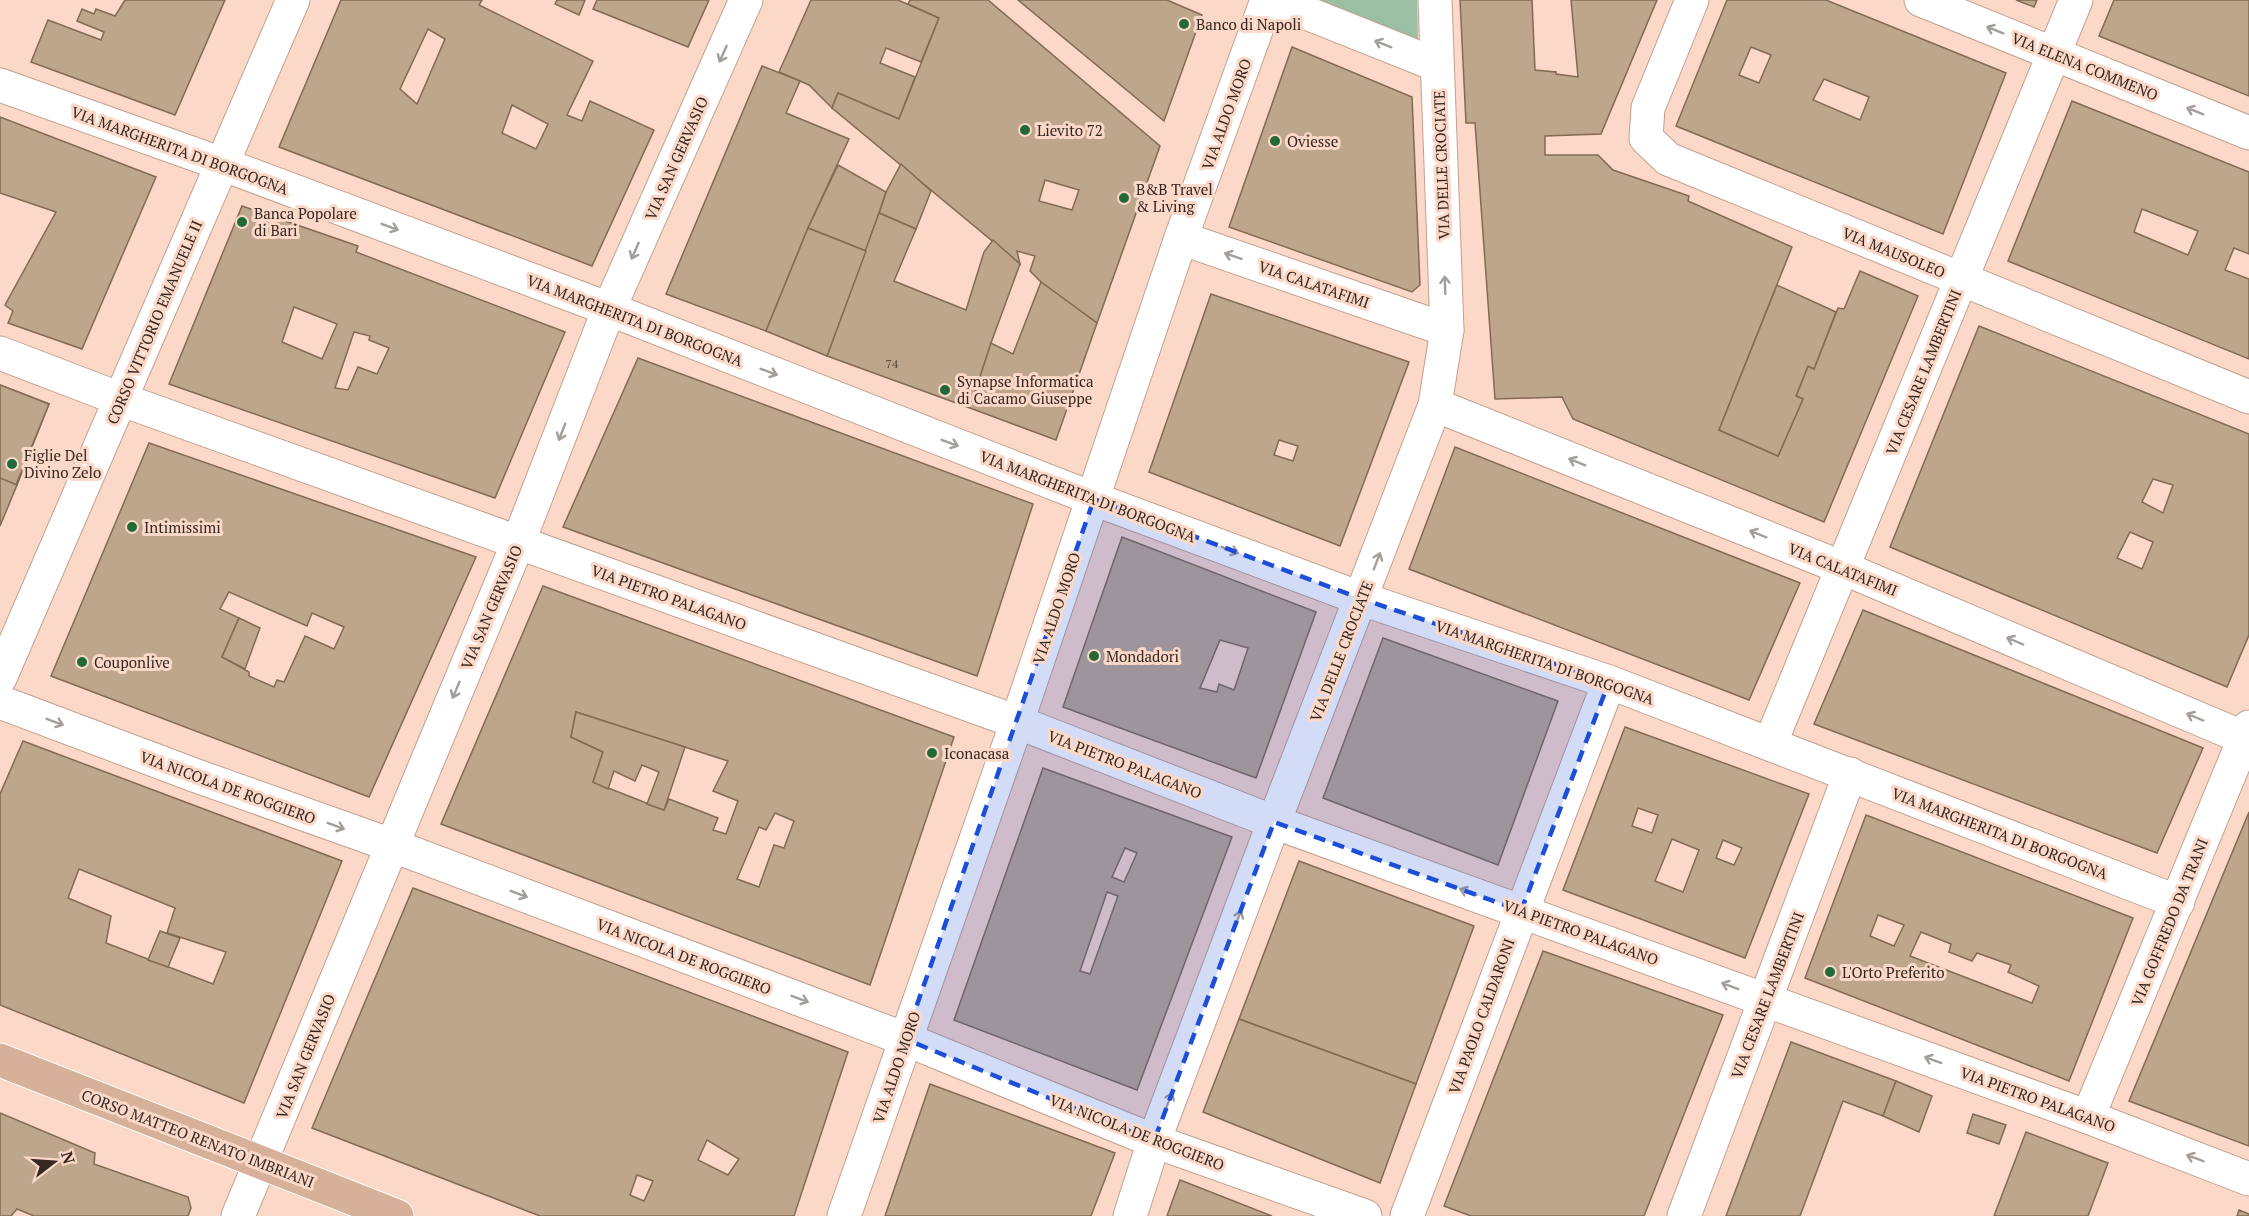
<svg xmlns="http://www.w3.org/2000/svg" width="2249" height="1216" font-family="'PT Serif',serif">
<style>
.green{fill:#9abfa2}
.building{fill:#bea68c;stroke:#826b52;stroke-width:1.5;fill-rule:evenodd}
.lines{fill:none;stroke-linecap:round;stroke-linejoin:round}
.minor-casing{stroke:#c2a190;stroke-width:35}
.major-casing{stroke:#fff;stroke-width:35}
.minor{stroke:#fff;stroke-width:33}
.major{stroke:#d7b09a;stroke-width:33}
.oneway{stroke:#a49e9b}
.marked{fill:#1d4ed8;fill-opacity:0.2;stroke:#1d4ed8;stroke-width:4.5;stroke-dasharray:12 8;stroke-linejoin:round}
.poi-dot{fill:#216a38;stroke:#fbd8c7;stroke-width:2}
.labels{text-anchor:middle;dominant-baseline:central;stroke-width:6;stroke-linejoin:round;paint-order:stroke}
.number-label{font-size:12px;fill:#56473b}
.poi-label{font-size:15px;fill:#342720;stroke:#fbd8c7;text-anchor:start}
.street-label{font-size:15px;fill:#342720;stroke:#fbd8c7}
</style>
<rect width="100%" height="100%" fill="#fbd8c7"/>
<polygon class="green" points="1308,0 1417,0 1418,44"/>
<g class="building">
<polygon points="125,0 225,0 175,115 31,62 48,20 101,40 104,32 77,21 82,9 94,14 96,9 115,16"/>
<path d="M341,0H482L479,5L593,61L567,115L582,121L590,101L654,130L592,266L279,147ZM428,29L445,39L417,104L400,89ZM512,105L548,124L536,149L502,133Z"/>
<polygon points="557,0 585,0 579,15 555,4"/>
<polygon points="597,0 709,0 688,47 593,9"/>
<polygon points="811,0 898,0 939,18 921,62 886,48 880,63 915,77 899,119 838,93 832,108 809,85 779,72"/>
<path d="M910,0H988L1160,146L1097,323L1041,282L1030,271L1035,256L1017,251L1020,264L832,108L838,93L899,119L939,18L908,4ZM1045,180L1079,190L1072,210L1039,201Z"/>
<polygon points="1018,0 1167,0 1202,15 1164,121"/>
<polygon points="1460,0 1532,0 1535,70 1556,72 1556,74 1578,77 1571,0 1657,0 1601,134 1545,136 1545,155 1598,155 1613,170 1689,196 1688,201 1792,247 1719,430 1778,456 1803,399 1796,396 1808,366 1814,369 1838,308 1844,309 1860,271 1918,296 1824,522 1573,419 1562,397 1495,399 1475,123 1466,123"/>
<path d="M1727,0H1826L2006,73L1943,234L1676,126ZM1751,47L1771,55L1759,83L1739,75ZM1824,79L1869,97L1860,120L1813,100Z"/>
<polygon points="2016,0 2037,0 2034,7"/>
<polygon points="2114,0 2249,0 2249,96 2099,36"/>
<polygon points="1292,47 1412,97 1420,285 1412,292 1229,227"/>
<polygon points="762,66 800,81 786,113 849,139 808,228 766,331 666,294"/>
<path d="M2072,101L2249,172V254L2234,248L2225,270L2249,279V359L2008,261ZM2142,209L2198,231L2188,255L2134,232Z"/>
<polygon points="0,117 156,177 82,349 8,323 13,311 5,305 56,212 0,193"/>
<polygon points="901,164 931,191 916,229 879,213 886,192"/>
<polygon points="838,165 886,192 866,251 808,228"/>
<path d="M242,206L358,246L356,252L565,332L495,498L169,384ZM294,307L337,324L322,359L282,342ZM354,332L370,336L369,340L389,348L377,374L358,367L348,390L335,388Z"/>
<polygon points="879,213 916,229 894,281 966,310 984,252 993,240 1020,264 991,343 970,408 827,356"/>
<polygon points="808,228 866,251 827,356 766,331"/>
<polygon points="1041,282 1097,323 1056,440 970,408 991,343 1013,354"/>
<polygon points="1777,285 1836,312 1814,369 1808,366 1796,396 1803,399 1778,456 1719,430"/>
<path d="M1211,294L1409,362L1340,546L1149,472ZM1279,440L1298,446L1293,461L1274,455Z"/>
<path d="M1979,326L2249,434V635L2227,687L1890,547ZM2153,479L2173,485L2163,513L2142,502ZM2130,532L2153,542L2142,569L2117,558Z"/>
<polygon points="638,358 1033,504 977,676 563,527"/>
<polygon points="0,385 49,404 17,485 0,478"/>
<polygon points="0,385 49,404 0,524"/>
<path d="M149,443L476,557L369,797L51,676ZM229,592L307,626L312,613L344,627L334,649L305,636L284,682L277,680L274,687L249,676V672L222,657L239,618L220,609Z"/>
<polygon points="1455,447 1800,583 1749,700 1409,569"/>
<polygon points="0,478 17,485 0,526"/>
<path d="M1122,537L1316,612L1256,778L1063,707ZM1220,640L1248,648L1234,690L1219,684L1217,692L1200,688Z"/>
<path d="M543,586L954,737L870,985L441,824ZM576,712L728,761L713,791L738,801L726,834L713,830L718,818L669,799L664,810L593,782L603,752L571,737ZM775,813L794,821L784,848L774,845L759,887L737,879L759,827L766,830Z"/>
<polygon points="1863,610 2203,748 2157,853 1814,724"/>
<polygon points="239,618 260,628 245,669 222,657"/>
<polygon points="1383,638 1558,701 1498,865 1323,798"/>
<polygon points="576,712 685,747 664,810 647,804 659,772 642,765 635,781 614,771 608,789 593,782 603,752 571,737"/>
<path d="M1625,727L1809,794L1745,958L1563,890ZM1638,808L1658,815L1652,833L1632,826ZM1672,839L1699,850L1683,892L1655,881ZM1723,840L1742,848L1734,865L1716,858Z"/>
<path d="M23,741L342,861L244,1103L0,1005V794ZM79,869L175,908L167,933L226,952L213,984L106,943L111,916L68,898Z"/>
<path d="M1043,768L1232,837L1137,1090L954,1020ZM1125,848L1137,853L1124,882L1112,877ZM1107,892L1118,896L1090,974L1080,971Z"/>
<polygon points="2249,812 2249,1146 2129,1101"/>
<path d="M1866,815L2133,918L2069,1081L1805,978ZM1878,915L1904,925L1894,946L1870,936ZM1921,932L1951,944L1949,952L1972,961L1977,953L2011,965L2008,972L2039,986L2032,1003L1910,956Z"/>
<polygon points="1299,861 1474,926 1416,1084 1239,1019"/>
<path d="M413,888L848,1052L794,1216H540L312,1128ZM707,1140L739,1159L728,1175L698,1160ZM637,1175L653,1181L644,1201L630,1195Z"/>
<polygon points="160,931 180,938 168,967 148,960"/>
<polygon points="1543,951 1723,1015 1644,1216 1471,1216 1444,1206"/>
<polygon points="1239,1019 1416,1084 1380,1183 1203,1112"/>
<polygon points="1791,1042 1896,1081 1883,1116 1843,1101 1800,1216 1726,1216"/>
<polygon points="1896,1081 1932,1096 1919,1132 1883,1116"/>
<polygon points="930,1084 1115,1153 1091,1216 885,1216"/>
<polygon points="0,1113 95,1153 94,1164 188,1197 191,1208 188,1216 34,1216 17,1209 11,1216 0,1216"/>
<polygon points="1973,1114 2006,1125 1999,1144 1967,1133"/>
<polygon points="2026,1132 2108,1163 2088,1216 1994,1216"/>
<polygon points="1180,1180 1272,1216 1167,1216"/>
<polygon points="2239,1210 2249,1214 2249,1216 2237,1216"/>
</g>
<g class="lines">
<g class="minor-casing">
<g id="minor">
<polyline points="1274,0 1437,65"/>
<polyline points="1692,0 1648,108 1646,138 1668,159 2249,397"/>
<polyline points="1921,0 2249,133"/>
<polyline points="0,85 222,164 609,309 1094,499 1362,599 1609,682 2178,902"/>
<polyline points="1181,238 1447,330"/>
<polyline points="0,353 120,399 1017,722 1274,822 2088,1117 2249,1179"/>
<polyline points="1435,405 1843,568 2249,740"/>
<polyline points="0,678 293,0"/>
<polyline points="0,702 194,775 391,845 905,1039 1154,1141 1365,1216"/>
<polyline points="1770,744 2076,0"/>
<polyline points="2088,1117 2249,727"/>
<polyline points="238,1216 518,543 609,309 746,0"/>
<polyline points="844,1216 1017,722 1181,238 1267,0"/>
<polyline points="1130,1216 1154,1141 1274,822 1435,405 1447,330 1435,0"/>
<polyline points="1407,1216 1609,682"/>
<polyline points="1684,1216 1850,774"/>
</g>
</g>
<g class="major-casing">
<polyline id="major" points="0,1060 397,1216"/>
</g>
<use href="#minor" class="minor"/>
<use href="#major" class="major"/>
</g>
<defs><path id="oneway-shaft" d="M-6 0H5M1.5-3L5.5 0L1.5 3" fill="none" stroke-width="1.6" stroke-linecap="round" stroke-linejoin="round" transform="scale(1.5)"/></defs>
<g class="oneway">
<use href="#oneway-shaft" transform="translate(1995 30) rotate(-158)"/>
<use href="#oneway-shaft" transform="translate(1383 44) rotate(-158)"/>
<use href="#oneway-shaft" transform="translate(723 54) rotate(114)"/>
<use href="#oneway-shaft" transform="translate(2195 111) rotate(-158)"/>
<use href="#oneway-shaft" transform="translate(390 227) rotate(21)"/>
<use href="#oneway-shaft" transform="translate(635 251) rotate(114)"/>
<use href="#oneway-shaft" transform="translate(1233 256) rotate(-161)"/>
<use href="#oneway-shaft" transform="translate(1445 285) rotate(-92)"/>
<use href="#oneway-shaft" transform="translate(769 372) rotate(21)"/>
<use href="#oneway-shaft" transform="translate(562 432) rotate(111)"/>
<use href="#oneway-shaft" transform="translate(950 443) rotate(21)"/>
<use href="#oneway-shaft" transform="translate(1577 462) rotate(-158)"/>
<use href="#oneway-shaft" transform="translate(1758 534) rotate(-158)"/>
<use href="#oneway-shaft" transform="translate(1230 550) rotate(21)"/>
<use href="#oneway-shaft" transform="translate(1377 561) rotate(-69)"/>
<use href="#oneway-shaft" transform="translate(2015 641) rotate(-157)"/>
<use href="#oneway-shaft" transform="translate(456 690) rotate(113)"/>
<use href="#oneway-shaft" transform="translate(2195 717) rotate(-157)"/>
<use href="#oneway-shaft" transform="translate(55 722) rotate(21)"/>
<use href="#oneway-shaft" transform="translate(336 826) rotate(20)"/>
<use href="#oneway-shaft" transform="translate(1468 892) rotate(-160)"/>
<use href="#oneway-shaft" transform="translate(519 894) rotate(21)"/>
<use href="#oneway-shaft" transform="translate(1238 919) rotate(-69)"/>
<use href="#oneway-shaft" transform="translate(1730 986) rotate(-160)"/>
<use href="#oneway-shaft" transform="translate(800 999) rotate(21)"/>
<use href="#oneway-shaft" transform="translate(1933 1060) rotate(-160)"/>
<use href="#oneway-shaft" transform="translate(1169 1101) rotate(-69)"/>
<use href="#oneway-shaft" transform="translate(2195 1158) rotate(-159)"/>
</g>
<path class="marked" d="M1094,499L1362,599L1609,682L1521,911L1274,822L1154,1141L905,1039Z"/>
<g class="poi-dot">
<circle cx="1184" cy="24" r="6"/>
<circle cx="1025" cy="130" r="6"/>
<circle cx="1275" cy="141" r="6"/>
<circle cx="1124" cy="198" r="6"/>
<circle cx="242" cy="222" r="6"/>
<circle cx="945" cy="390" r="6"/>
<circle cx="12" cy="464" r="6"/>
<circle cx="132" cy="527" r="6"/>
<circle cx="1094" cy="656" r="6"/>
<circle cx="82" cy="662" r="6"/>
<circle cx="932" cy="753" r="6"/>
<circle cx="1830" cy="972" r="6"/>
</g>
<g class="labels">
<g class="number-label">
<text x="892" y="363">74</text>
</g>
<g class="poi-label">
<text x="1196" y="24">Banco di Napoli</text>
<text x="1037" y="130">Lievito 72</text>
<text x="1287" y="141">Oviesse</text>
<text x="1136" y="189">B&amp;B Travel<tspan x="1136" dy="17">&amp; Living</tspan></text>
<text x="254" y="213">Banca Popolare<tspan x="254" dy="17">di Bari</tspan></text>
<text x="957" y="381">Synapse Informatica<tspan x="957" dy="17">di Cacamo Giuseppe</tspan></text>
<text x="24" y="455">Figlie Del<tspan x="24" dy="17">Divino Zelo</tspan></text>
<text x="144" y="527">Intimissimi</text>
<text x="1106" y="656">Mondadori</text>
<text x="94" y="662">Couponlive</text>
<text x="944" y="753">Iconacasa</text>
<text x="1842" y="972">L'Orto Preferito</text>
</g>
<g class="street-label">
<text transform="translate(2085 66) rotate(22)">VIA ELENA COMMENO</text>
<text transform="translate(1226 114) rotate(-70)">VIA ALDO MORO</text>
<text transform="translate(180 150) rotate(20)">VIA MARGHERITA DI BORGOGNA</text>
<text transform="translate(676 158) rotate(-66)">VIA SAN GERVASIO</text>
<text transform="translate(1441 165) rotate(-92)">VIA DELLE CROCIATE</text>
<text transform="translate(1894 252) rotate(22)">VIA MAUSOLEO</text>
<text transform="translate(1314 284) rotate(19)">VIA CALATAFIMI</text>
<text transform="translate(635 320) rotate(21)">VIA MARGHERITA DI BORGOGNA</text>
<text transform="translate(154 322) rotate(-67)">CORSO VITTORIO EMANUELE II</text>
<text transform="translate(1923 372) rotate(-68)">VIA CESARE LAMBERTINI</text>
<text transform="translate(1088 496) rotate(21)">VIA MARGHERITA DI BORGOGNA</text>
<text transform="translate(1843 569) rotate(22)">VIA CALATAFIMI</text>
<text transform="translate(669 597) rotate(20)">VIA PIETRO PALAGANO</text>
<text transform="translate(491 607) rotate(-67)">VIA SAN GERVASIO</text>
<text transform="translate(1056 608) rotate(-71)">VIA ALDO MORO</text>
<text transform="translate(1341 651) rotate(-69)">VIA DELLE CROCIATE</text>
<text transform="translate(1545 662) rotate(19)">VIA MARGHERITA DI BORGOGNA</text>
<text transform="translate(1125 764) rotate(21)">VIA PIETRO PALAGANO</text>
<text transform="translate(228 787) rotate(20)">VIA NICOLA DE ROGGIERO</text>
<text transform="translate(2000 833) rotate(21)">VIA MARGHERITA DI BORGOGNA</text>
<text transform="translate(2169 922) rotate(-68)">VIA GOFFREDO DA TRANI</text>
<text transform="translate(1581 932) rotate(20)">VIA PIETRO PALAGANO</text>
<text transform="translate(684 956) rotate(21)">VIA NICOLA DE ROGGIERO</text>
<text transform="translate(1767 995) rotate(-69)">VIA CESARE LAMBERTINI</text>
<text transform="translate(1481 1016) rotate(-70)">VIA PAOLO CALDARONI</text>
<text transform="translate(305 1056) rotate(-68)">VIA SAN GERVASIO</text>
<text transform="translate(896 1067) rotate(-71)">VIA ALDO MORO</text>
<text transform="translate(2038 1099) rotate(20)">VIA PIETRO PALAGANO</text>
<text transform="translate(1137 1132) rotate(21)">VIA NICOLA DE ROGGIERO</text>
<text transform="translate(198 1138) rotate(21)">CORSO MATTEO RENATO IMBRIANI</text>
</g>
</g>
<g transform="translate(54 1162) rotate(73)" stroke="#fbd8c7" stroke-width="4.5" paint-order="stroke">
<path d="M0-4.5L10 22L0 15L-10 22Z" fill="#342720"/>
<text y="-9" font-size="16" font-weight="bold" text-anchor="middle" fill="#342720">N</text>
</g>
</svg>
